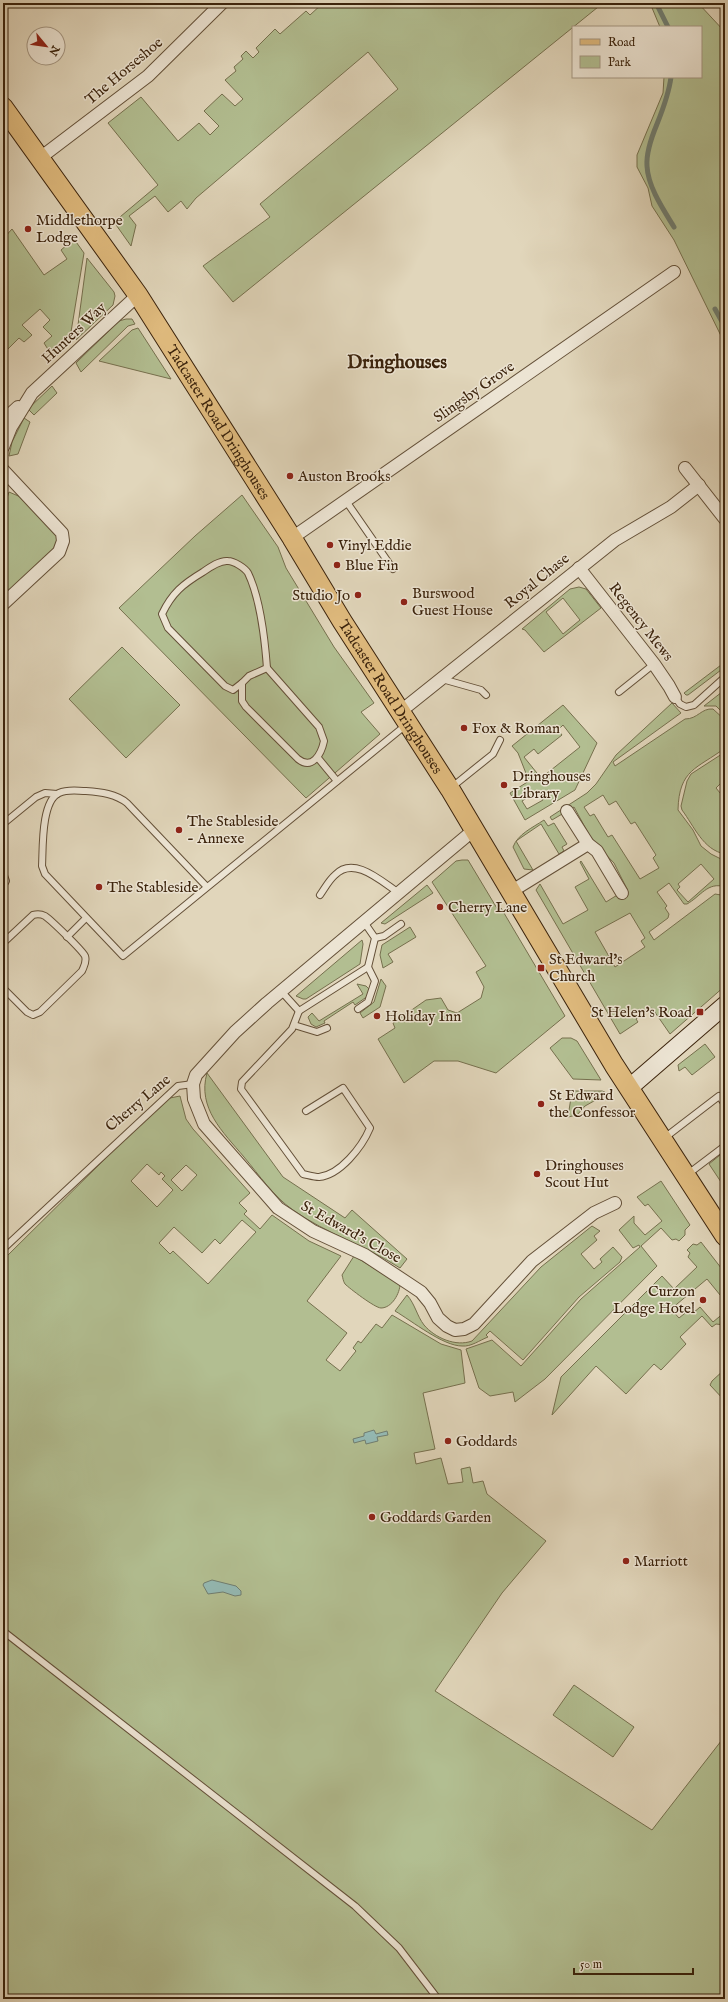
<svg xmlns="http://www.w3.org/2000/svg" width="728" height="2002" font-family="'IM FELL English',serif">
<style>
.green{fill:#b2be91;stroke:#76704e;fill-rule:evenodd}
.water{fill:#94b9b3;stroke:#707d70}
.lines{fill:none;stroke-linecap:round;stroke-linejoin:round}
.stream{stroke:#707d70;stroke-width:5}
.lane-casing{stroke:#645038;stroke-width:8}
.street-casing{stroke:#645038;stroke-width:14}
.secondary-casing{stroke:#3b230c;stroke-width:19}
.primary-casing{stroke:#3b230c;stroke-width:21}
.lane{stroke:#ece4d3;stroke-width:6}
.street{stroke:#ece4d3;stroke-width:12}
.secondary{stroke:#ece4d3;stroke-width:17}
.primary{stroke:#e0bb7e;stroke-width:19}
.rail{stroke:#3b230c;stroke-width:3;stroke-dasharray:7 7;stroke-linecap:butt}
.poi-dot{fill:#8f2418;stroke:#ece4d3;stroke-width:1.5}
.labels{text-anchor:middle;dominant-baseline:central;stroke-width:3;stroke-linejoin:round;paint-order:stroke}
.street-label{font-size:15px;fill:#3b230c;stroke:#ece4d3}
.poi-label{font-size:15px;fill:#3b230c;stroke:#ece4d3;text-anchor:start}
.district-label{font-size:19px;font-weight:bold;fill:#3b230c;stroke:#ece4d3}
</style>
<rect width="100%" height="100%" fill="#e1d6bb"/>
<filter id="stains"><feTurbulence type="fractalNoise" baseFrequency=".005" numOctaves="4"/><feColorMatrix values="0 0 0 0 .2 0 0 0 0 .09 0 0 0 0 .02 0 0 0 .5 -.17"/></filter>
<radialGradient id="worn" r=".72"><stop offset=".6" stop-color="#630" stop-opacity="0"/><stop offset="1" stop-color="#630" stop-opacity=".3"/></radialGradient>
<g class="green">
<polygon points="323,3 603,3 233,302 203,266 270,217 260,204 398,89 368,52 196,198 187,209 181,201 168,212 155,196 129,216 136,225 131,246 114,222 158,185 108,123 141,97 178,141 199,123 210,135 219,126 204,111 222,94 235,106 243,99 225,80 236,71 234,67 243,59 241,56 246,51 253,58 259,52 256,48 275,29 280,34 306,11 310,15"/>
<polygon points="650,3 698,3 725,32 725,344 674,240 652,206 648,188 637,167 637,155 663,93 664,77 701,77 701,27 660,27"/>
<polygon points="12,229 44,275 67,259 61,250 74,239 84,253 69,344 54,359 44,343 52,336 43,327 50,320 40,309 22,325 32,335 24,342 19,338 3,354 3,239"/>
<polygon points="87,258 114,292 115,296 113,305 76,340"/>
<polygon points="126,319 132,319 135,324 128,326 81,372 76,363 119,321"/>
<polygon points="138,328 171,379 99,361 132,330"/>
<polygon points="52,386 57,393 34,415 28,409"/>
<polygon points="24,418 30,422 18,454 9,456 12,442"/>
<polygon points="9,492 23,498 56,532 58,537 55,549 3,598 3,510"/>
<polygon points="242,495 278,547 286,568 334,647 374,703 361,712 380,734 306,798 119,608 195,536"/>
<path d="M579,587L586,589L601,608L544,652L525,630L522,629L570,589ZM563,598L580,620L563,634L546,612Z"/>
<polygon points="122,647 180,705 126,758 69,699"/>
<polygon points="725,662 725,667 688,695 686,695 684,693"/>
<polygon points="722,692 725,697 725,715 716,706 704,706"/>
<path d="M672,703L681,713L613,762L615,766L685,719C698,719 701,708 713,709L725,720V748C697,769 679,769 678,810L693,830L701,846L711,854L725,861V887C708,881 700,897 687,904H684L669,883L657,892L667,906L665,908L669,914L668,918L649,932L654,940L715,894L721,895L725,899V986L670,1034L652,1008L636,1019L638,1022L620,1034L536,890L540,884L563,924L588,910L575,887L589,879L580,862L581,861L606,902L627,889L614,863L592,840L574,807L552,820L550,817L587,793L596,784L616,755ZM603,795L609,805L616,801L631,824L635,822L656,855L653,858L659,868L640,879L612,835L608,837L594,814L590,816L584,807ZM701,864L714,879L688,902L677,890L680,887L678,884ZM630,913L645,938L641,941L645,947L615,967L595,932Z"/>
<path d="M563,705L597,743L575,790L525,820L510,793L529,781L518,753L512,746ZM563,725L580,747L541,778L524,757L534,749L538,754L562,735L558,730ZM538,791L543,800L527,809L522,801Z"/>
<path d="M725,752V779L716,788L725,799V854C703,850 694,826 682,810L681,806L687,781L691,774Z"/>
<path d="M544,820L548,826L554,823L567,844L562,847L564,851L559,854L541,824L516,841L533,870L524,869L513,847C518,834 532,828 544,820Z"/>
<polygon points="462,860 468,860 498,910 501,908 565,1016 496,1073 458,1061 434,1061 404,1083 378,1039 395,1028 393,1023 426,1000 441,998 448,1010 457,1013 481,998 484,987 476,972 486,966 432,882 456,861"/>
<polygon points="427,885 433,893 385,924 381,923"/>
<polygon points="410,927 416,937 388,954 393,962 383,968 380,955 382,945"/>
<polygon points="362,940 363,944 360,964 306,999 303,999 296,996"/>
<polygon points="381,979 386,986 380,1007 363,1018 360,1013 374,1002"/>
<polygon points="357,984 366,986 369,989 368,996 355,1005 353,1002 324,1021 325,1023 316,1027 311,1024 308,1017 312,1013 319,1021 363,994"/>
<polygon points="562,1038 571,1038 577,1041 601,1080 573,1079 550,1048"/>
<polygon points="705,1044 715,1057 692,1075 685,1067 679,1071 678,1065"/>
<path d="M207,1073L283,1177L345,1218L352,1210L407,1259L400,1268C366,1246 327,1234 293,1210C273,1196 260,1176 244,1157C223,1132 197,1108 207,1073Z"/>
<polygon points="572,1091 602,1091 605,1092 603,1096 585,1106 577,1115 568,1117"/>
<path d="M180,1096L186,1119L193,1129L250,1193L239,1203L247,1211L244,1214L260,1229L272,1215L309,1241L341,1256L307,1301L347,1333L326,1360L340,1371L356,1351L353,1348L358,1341L361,1343L376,1324L382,1328L392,1315L441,1344L461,1350L465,1383L423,1393L435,1449L414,1453L416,1464L441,1458L448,1484L463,1482L461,1469L470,1467L473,1483L483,1481L487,1494L546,1541L502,1593L435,1691L652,1830L725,1736V1999H3V1260L122,1142L170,1098ZM147,1164L159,1175L161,1172L165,1176L162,1179L173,1190L157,1207L131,1181ZM186,1165L197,1175L182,1191L171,1180ZM242,1220L256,1232L208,1284L173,1251L170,1254L159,1243L174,1227L202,1253L215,1239L220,1244Z"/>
<polygon points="725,1151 725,1188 709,1164"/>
<polygon points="661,1181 690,1225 685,1230 685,1235 679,1241 676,1239 672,1240 661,1228 641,1246 657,1266 545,1379 515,1402 513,1392 490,1396 479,1388 466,1349 492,1340 521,1366 581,1299 640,1247 639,1245 633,1248 619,1230 634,1216 634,1223 645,1235 662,1221 648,1204 645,1206 637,1197"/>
<path d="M592,1226L600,1231L594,1236L597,1240L581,1254L594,1269L602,1262L600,1259L613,1247L622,1257L620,1262L579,1297L523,1360L490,1331L486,1335L488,1337C480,1340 471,1347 462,1346C443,1346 412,1321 395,1311L407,1295C415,1304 417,1316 424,1325C435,1338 456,1347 472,1341L541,1267Z"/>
<polygon points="701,1242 725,1273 725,1301 707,1279 671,1309 679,1318 689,1310 692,1314 700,1307 713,1322 725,1312 725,1325 716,1324 712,1327 702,1316 680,1337 686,1344 661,1370 654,1364 626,1394 596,1366 552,1415 561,1377 662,1276 674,1289 697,1267 688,1257 690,1253 687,1250 693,1244 697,1245"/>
<path d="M354,1256L400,1284C400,1293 392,1308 381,1308C375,1308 349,1288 345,1284C343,1281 343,1278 342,1275Z"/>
<polygon points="725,1369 725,1401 710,1385 712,1381"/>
<polygon points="574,1685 634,1727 613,1757 553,1715"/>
</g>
<g class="water">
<polygon points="374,1430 376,1434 387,1431 388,1435 377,1437 378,1441 366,1444 365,1440 354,1443 353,1439 364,1436 364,1433"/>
<polygon points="212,1580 236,1586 241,1591 241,1595 235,1596 223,1592 208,1594 203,1585 204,1583"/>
</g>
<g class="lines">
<g class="stream">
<polyline points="656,3 668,27"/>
<path d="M671,77C669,93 663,109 657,124C652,136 646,152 647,166C648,187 663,209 674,227"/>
<polyline points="715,309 725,327"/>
</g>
<g class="lane-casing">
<g id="lane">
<polyline points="346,501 393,569"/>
<path d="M267,668L319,727L324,741C321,755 312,770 298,759L246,707L242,701V683L249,676Z"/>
<polyline points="442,679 481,690 486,695"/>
<path d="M242,683L233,690L225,686L168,628L162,614C172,593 183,584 203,572C210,567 220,560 228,561C234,561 245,568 248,573C260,598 265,641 267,668"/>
<polyline points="619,692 654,664"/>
<polyline points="675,697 680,704 686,707 694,705 725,677"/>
<polyline points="318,758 337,781"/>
<polyline points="452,787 493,754 500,740"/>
<polyline points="3,824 36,797 45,793 57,794"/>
<polyline points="3,873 6,881 3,886"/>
<path d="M207,887L127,803C116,794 101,792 86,791C77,791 68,789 59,793C41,801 43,849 42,866L45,874L123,956L406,725"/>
<path d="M320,895C325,888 329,880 335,875C354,855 382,882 399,893"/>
<polyline points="67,937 86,918"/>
<polyline points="375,938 384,936 401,924"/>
<path d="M3,943L33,915C37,914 41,914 45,916C52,921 82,950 85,956C87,962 84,966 82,971L40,1012L33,1015L27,1012L3,988"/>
<polyline points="281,991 299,1011 368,967 375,938 364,922"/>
<polyline points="358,1009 368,1002 375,981 368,967"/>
<path d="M299,1011L292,1029L242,1082L241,1089L303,1174C308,1175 314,1177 319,1177C340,1175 362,1147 370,1128L343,1088L306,1111"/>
<polyline points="294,1025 317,1032 327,1028"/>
<polyline points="663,1139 719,1096 725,1104"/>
<polyline points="688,1174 725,1146"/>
<polyline points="3,1249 178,1086 193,1084"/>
<polyline points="3,1631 355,1906 399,1948 438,1999"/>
</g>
</g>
<g class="street-casing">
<g id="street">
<polyline points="40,158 148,76 222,3"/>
<polyline points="3,421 18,407"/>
<polyline points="3,447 11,427 32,393 138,295"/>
<polyline points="685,468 725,519"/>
<polyline points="3,470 62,533 63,541 59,552 3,604"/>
<polyline points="292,538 674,272"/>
<polyline points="579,568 654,664 669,686 675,697"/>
<polyline points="401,711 615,540 671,507 699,485"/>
<polyline points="567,811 588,844 597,851 622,893"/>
<polyline points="475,829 267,1003 235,1032 196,1075 193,1084 194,1099 204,1124 278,1208 313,1231 365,1255 409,1284 421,1292 430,1303 438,1318 447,1326 455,1330 464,1329 474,1324 532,1261 594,1213 615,1203"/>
<polyline points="512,891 588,844"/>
</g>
</g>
<g class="secondary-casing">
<polyline id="secondary" points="629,1088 725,1005"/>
</g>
<g class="primary-casing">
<g id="primary">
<path id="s1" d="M3,107L138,295L292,538L342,621L450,789L614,1065L725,1236"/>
</g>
</g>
<use href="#lane" class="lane"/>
<use href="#street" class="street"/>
<use href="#secondary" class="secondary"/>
<use href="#primary" class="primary"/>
<polyline class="rail" points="721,3 725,8"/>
</g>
<g class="poi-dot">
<circle cx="28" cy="229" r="4"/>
<circle cx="290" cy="476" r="4"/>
<circle cx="330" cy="545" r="4"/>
<circle cx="337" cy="565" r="4"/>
<circle cx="358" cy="595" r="4"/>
<circle cx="404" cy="602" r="4"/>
<circle cx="464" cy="728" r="4"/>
<circle cx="504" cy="785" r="4"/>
<circle cx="179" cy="830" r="4"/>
<circle cx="99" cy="887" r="4"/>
<circle cx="440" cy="907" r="4"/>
<rect x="537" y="964" width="8" height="8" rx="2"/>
<rect x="696" y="1008" width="8" height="8" rx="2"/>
<circle cx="377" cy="1016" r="4"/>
<circle cx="541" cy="1104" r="4"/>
<circle cx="537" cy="1174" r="4"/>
<circle cx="703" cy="1300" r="4"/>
<circle cx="448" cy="1441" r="4"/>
<circle cx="372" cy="1517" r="4"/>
<circle cx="626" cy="1561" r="4"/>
</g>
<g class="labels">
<g class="street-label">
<text transform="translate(124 71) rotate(-40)">The Horseshoe</text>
<text transform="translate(74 333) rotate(-43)">Hunters Way</text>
<text transform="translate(474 392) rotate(-35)">Slingsby Grove</text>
<text stroke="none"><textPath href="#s1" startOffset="382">Tadcaster Road Dringhouses</textPath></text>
<text transform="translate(537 581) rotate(-39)">Royal Chase</text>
<text transform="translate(641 622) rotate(52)">Regency Mews</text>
<text stroke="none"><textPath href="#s1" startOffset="706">Tadcaster Road Dringhouses</textPath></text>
<text transform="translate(138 1103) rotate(-40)">Cherry Lane</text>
<text transform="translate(351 1232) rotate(29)">St Edward's Close</text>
</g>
<g class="poi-label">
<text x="36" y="220">Middlethorpe<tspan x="36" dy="17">Lodge</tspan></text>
<text x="298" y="476">Auston Brooks</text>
<text x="338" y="545">Vinyl Eddie</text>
<text x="345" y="565">Blue Fin</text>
<text x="412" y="593">Burswood<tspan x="412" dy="17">Guest House</tspan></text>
<text x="350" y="595" text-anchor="end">Studio Jo</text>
<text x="472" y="728">Fox &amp; Roman</text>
<text x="512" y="776">Dringhouses<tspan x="512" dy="17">Library</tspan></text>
<text x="187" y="821">The Stableside<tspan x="187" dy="17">- Annexe</tspan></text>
<text x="107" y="887">The Stableside</text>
<text x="448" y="907">Cherry Lane</text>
<text x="549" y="959">St Edward's<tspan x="549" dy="17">Church</tspan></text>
<text x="692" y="1012" text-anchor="end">St Helen's Road</text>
<text x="385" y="1016">Holiday Inn</text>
<text x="549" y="1095">St Edward<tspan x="549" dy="17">the Confessor</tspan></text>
<text x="545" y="1165">Dringhouses<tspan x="545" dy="17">Scout Hut</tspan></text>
<text x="695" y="1291" text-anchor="end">Curzon<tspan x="695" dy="17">Lodge Hotel</tspan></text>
<text x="456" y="1441">Goddards</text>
<text x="380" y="1517">Goddards Garden</text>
<text x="634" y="1561">Marriott</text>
</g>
<g class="district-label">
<text x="397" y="363">Dringhouses</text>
</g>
</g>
<rect width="728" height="2002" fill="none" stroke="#e1d6bb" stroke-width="16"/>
<rect x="4" y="4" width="720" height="1994" fill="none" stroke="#3b230c" stroke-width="2"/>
<rect x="8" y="8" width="712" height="1986" fill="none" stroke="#3b230c"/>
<rect x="572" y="26" width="130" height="52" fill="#ece4d3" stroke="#a59783"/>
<rect x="580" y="39" width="20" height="6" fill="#e0bb7e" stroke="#a59783"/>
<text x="608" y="46" font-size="12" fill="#3b230c">Road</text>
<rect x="580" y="56" width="20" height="12" fill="#b2be91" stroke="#a59783"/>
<text x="608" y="66" font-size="12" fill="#3b230c">Park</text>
<g transform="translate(46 46) rotate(119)"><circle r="19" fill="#ece4d3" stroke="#a59783"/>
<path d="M0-3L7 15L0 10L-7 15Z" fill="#8f2418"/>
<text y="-6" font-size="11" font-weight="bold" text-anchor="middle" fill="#3b230c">N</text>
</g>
<path d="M574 1968v6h119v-6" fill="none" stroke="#3b230c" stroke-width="2"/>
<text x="580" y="1968" font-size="12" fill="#3b230c" stroke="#ece4d3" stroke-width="3" paint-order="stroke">50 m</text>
<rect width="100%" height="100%" filter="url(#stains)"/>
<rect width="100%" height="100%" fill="url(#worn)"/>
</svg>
